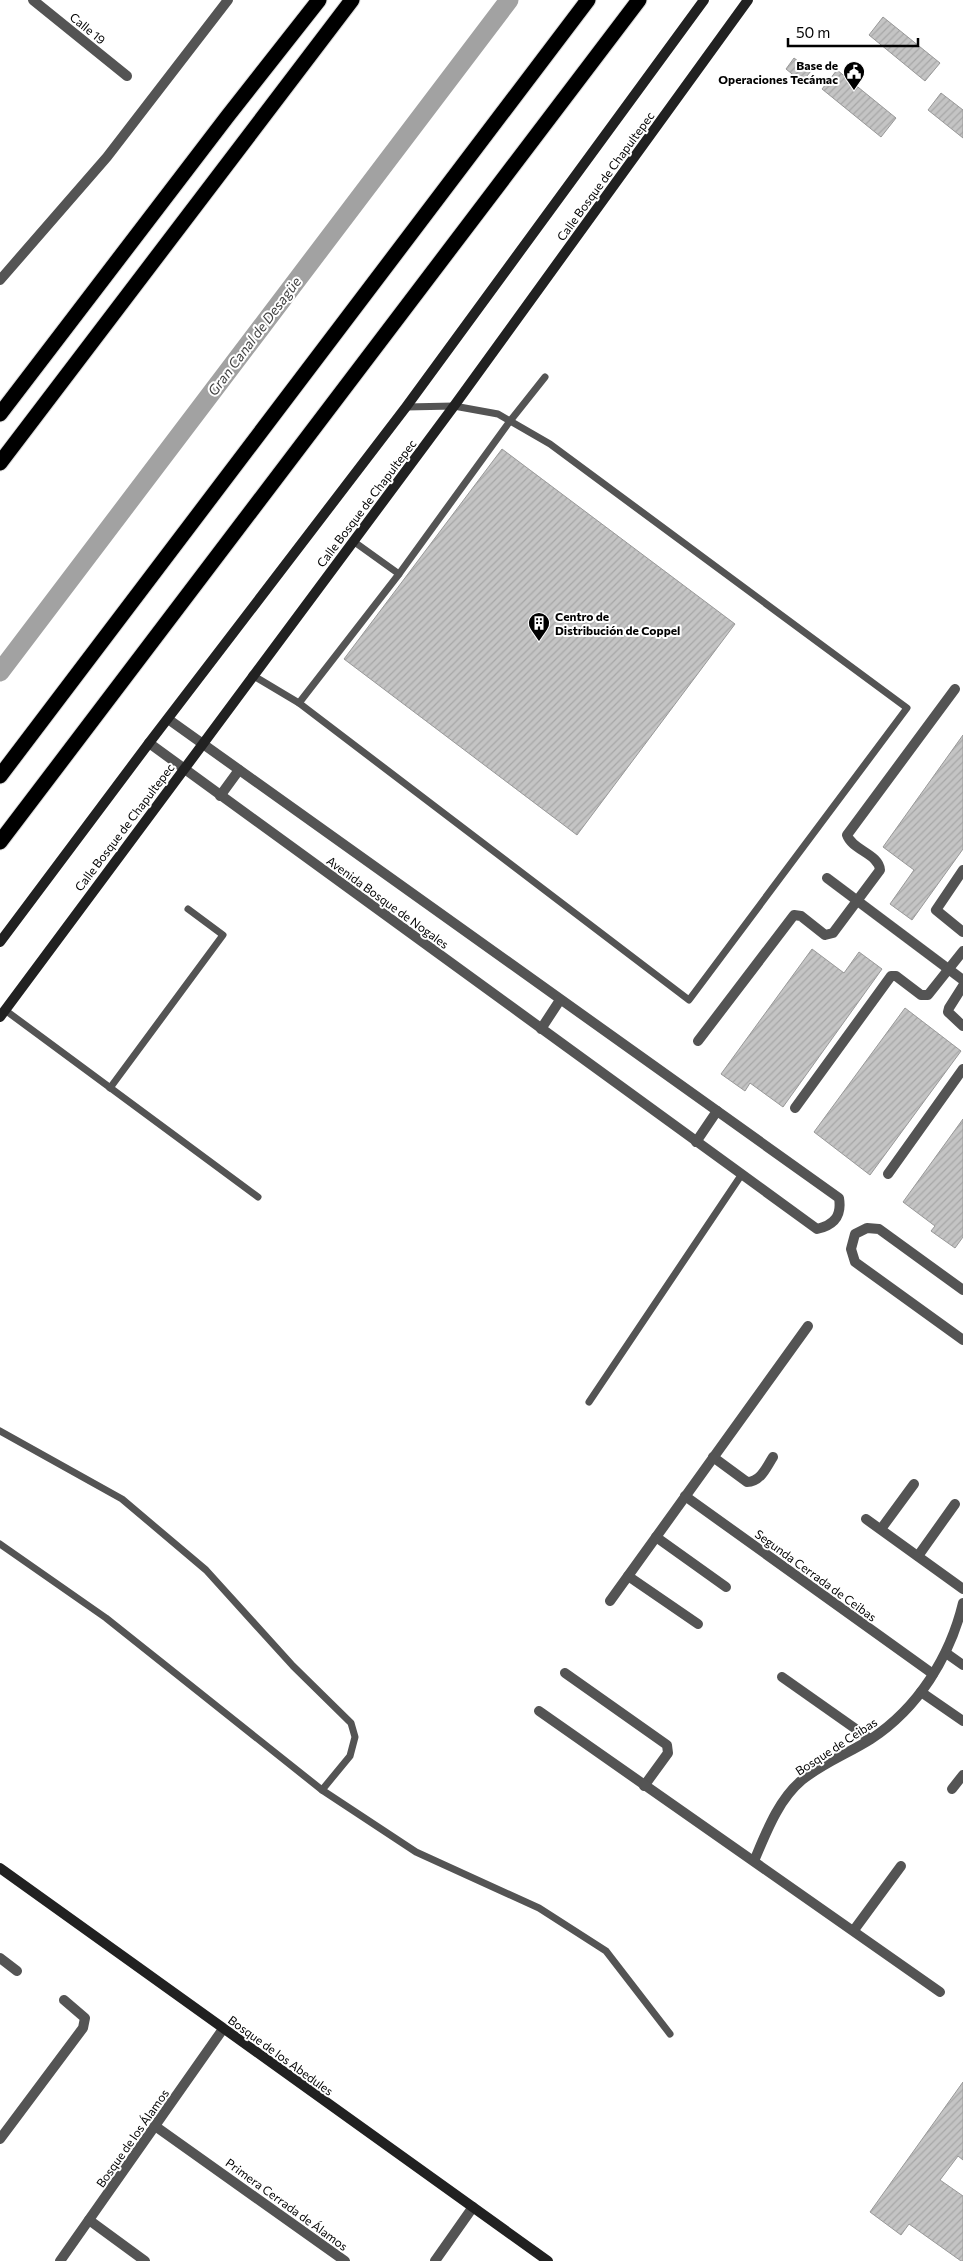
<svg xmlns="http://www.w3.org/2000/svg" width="963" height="2261" font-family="Commissioner,sans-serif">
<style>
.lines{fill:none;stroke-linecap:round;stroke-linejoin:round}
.canal{stroke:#a2a2a2;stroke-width:19}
.building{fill:url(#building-hatch);stroke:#989898}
.highway-casing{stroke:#dbdbdb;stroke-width:17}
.lane{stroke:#545454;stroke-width:7}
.street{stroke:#545454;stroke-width:10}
.secondary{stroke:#212121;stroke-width:10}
.highway{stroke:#000;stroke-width:15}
.labels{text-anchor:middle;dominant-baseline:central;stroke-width:4;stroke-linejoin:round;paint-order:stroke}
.street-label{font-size:12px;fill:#000;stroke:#fff}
.poi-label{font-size:12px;font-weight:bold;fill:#000;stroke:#fff;text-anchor:end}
.water-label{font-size:14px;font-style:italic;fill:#434343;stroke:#fff}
</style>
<defs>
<pattern id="building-hatch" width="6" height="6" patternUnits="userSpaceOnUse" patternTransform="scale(1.25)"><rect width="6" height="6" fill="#c4c4c4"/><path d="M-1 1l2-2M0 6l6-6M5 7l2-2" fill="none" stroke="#a7a7a7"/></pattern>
</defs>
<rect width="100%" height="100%" fill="#fff"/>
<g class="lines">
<polyline class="canal" points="0,672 509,0"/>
</g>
<g class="building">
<polygon points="883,17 940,63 925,81 869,35"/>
<polygon points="794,58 811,71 802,82 786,69"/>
<polygon points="837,70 896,118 881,137 822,89"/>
<polygon points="941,93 963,110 963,138 928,110"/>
<polygon points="502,449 735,624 577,835 344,659"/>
<polygon points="963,735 963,849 912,920 890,904 914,870 883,847"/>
<polygon points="812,949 844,973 859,952 882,969 783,1107 750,1083 745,1091 721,1074"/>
<polygon points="905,1008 961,1051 870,1175 814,1132"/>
<polygon points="963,1119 963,1237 955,1248 931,1231 935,1226 903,1202"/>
<polygon points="963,2082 963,2160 958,2156 940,2180 963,2196 963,2261 961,2261 909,2224 901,2235 870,2212"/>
</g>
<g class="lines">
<g class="highway-casing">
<g id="highway">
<polyline points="0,414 227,117 319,0"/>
<polyline points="0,463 352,0"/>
<polyline points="0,776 588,0"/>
<polyline points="0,842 639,0"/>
</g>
</g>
<g class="lane">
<polyline points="353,541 399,574"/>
<polyline points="252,675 299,703 399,574 510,421 545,377"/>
<polyline points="299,703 689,1000 907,708 550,444 498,414 454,406 406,407"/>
<polyline points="5,1010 258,1197"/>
<polyline points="110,1088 223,935 188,909"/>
<polyline points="589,1402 742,1174"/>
<polyline points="0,1431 122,1499 206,1570 293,1666 351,1723 355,1737 350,1756 322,1790"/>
<polyline points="0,1544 106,1618 322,1790 416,1852 539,1908 606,1951 670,2034"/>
</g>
<g class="street">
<polyline points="33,0 127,76"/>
<polyline points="0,280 107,157 228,0"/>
<path d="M149,743L817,1229C834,1225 842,1216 839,1198L168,719"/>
<polyline points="220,796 239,770"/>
<polyline points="963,870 936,910 963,932"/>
<polyline points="827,878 963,980"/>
<polyline points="963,986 949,1008 948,1012 963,1026"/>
<polyline points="541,1029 560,1000"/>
<path d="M698,1041L794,915L801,916L825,935L833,933L880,870C879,854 852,850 847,835L955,689"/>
<polyline points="795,1108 891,976 896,976 921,995 928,995 963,951"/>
<polyline points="696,1142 717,1111"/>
<polyline points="888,1174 963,1069"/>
<polyline points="963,1290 879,1229 867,1228 855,1234 851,1249 855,1262 963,1340"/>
<path d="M713,1457L747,1482C761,1482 767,1466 773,1457"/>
<polyline points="685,1496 933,1674"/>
<polyline points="866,1519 963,1589"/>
<polyline points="881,1529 914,1484"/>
<polyline points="656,1537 726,1587"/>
<polyline points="918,1556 955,1504"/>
<polyline points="628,1576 698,1624"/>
<polyline points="610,1601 808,1326"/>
<polyline points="946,1653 963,1665"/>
<polyline points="565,1673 667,1745 668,1753 644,1786"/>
<polyline points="782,1677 870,1739"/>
<polyline points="921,1692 963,1721"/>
<polyline points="539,1711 940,1992"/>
<polyline points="952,1789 963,1775"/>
<path d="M754,1861C766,1833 778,1800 802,1780C823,1763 849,1753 871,1739C918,1708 950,1657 963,1603"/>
<polyline points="854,1930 901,1866"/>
<polyline points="0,1958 17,1971"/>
<polyline points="155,2126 345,2261"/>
<polyline points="0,2139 83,2028 85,2018 64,2000"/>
<polyline points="89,2220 145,2261"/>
<polyline points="60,2261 223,2029"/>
<polyline points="435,2261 473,2207"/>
</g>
<g class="secondary">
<polyline points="0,942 149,743 406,407 704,0"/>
<polyline points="0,1017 454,406 748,0"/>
<polyline points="0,1868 548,2261"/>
</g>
<use href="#highway" class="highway"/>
</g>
<defs>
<g id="civic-pin" transform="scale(1.125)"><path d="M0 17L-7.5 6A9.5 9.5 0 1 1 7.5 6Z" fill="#000" stroke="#fff"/><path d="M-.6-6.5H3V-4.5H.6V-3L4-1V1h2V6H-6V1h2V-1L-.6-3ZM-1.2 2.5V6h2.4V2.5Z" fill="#fff"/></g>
<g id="building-pin" transform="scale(1.125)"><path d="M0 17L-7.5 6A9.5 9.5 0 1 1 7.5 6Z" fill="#000" stroke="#fff"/><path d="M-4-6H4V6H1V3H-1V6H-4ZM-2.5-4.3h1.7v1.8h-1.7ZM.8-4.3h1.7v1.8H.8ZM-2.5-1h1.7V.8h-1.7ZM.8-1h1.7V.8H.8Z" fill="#fff"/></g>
</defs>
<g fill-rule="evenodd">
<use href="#civic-pin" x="854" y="72"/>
<use href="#building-pin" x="539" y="623"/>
</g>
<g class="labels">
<g class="street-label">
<text transform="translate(88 28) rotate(39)">Calle 19</text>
<text transform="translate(605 176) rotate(-54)">Calle Bosque de Chapultepec</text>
<text transform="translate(366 503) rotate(-53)">Calle Bosque de Chapultepec</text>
<text transform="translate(124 827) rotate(-53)">Calle Bosque de Chapultepec</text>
<text transform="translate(388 902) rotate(36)">Avenida Bosque de Nogales</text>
<text transform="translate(816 1575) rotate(36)">Segunda Cerrada de Ceibas</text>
<text transform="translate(836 1746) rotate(-33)">Bosque de Ceibas</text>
<text transform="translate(281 2055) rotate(36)">Bosque de los Abedules</text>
<text transform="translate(132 2138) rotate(-55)">Bosque de los Álamos</text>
<text transform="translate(287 2204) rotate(36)">Primera Cerrada de Álamos</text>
</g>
<g class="poi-label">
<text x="838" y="65">Base de<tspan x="838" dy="14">Operaciones Tecámac</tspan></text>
<text x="555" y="616" text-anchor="start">Centro de<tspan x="555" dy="14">Distribución de Coppel</tspan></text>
</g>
<g class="water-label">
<text transform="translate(254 336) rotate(-53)">Gran Canal de Desagüe</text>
</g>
</g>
<path d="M788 38v8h130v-8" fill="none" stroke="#000000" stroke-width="2.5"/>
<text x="796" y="38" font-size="15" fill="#000000" stroke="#ffffff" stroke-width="4" paint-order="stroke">50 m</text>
</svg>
